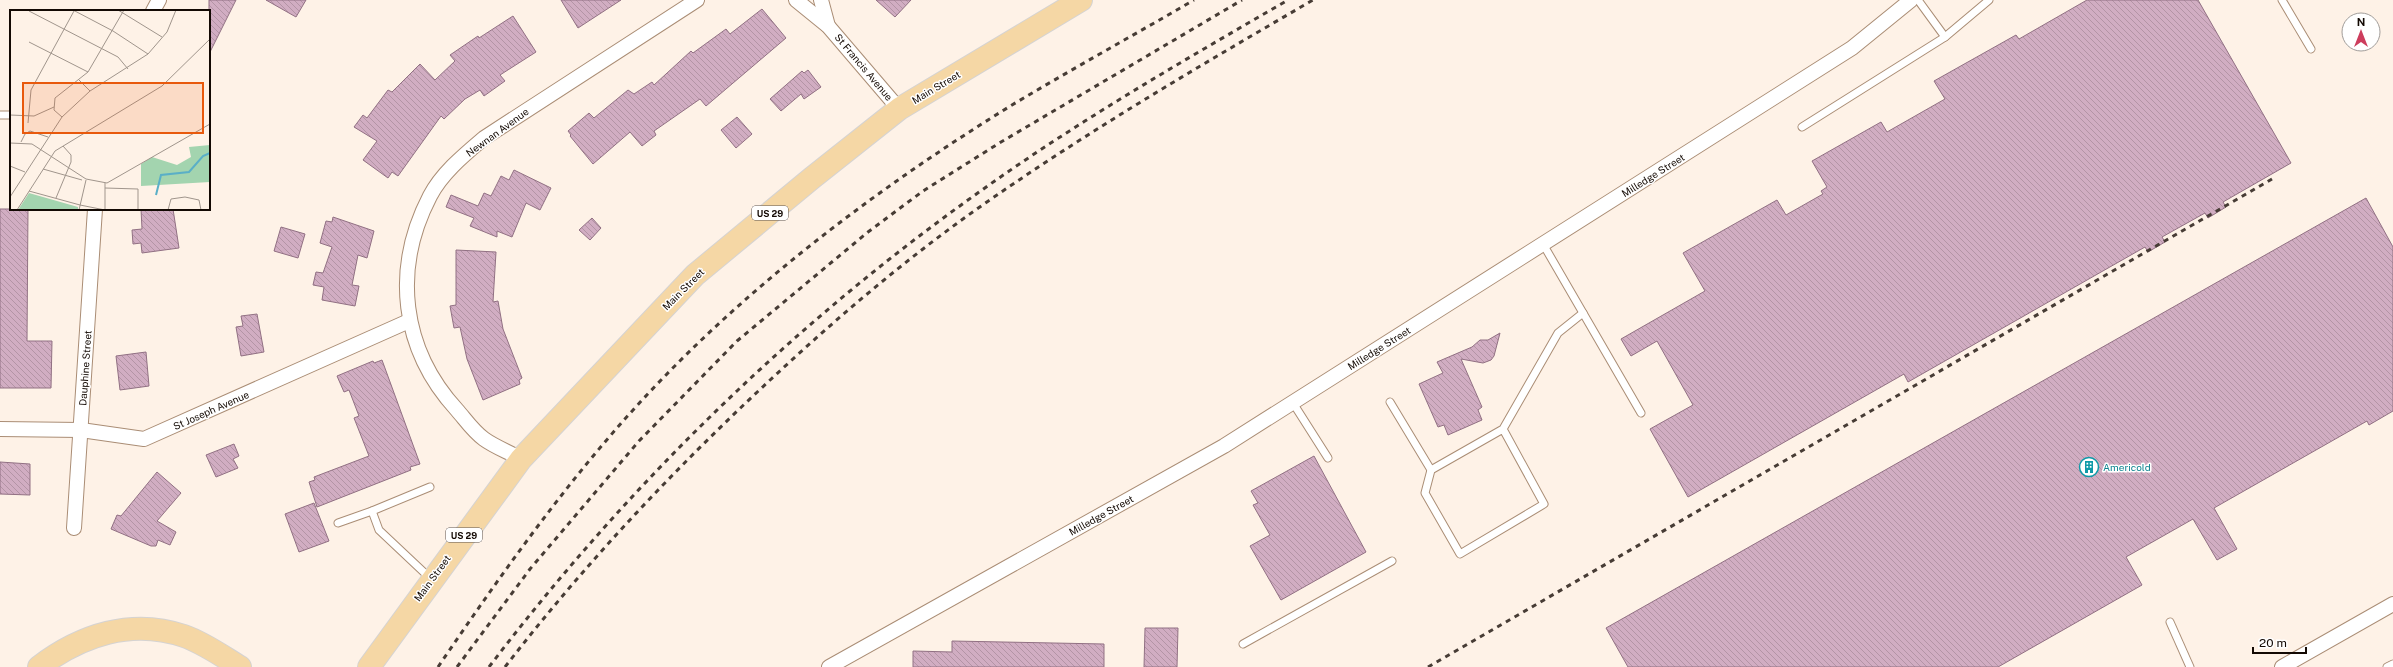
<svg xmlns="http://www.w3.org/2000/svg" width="2393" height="667" font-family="'Public Sans',sans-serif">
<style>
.building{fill:url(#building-back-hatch);stroke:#917083}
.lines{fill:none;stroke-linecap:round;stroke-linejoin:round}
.lane-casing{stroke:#aa8d75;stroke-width:9}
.street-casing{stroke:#aa8d75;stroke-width:16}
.primary-casing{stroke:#d5d3d2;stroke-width:24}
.lane{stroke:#fff;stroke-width:7}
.street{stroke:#fff;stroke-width:14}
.primary{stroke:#f5d7a5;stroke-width:22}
.rail{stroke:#473c35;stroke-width:3;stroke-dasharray:5 5;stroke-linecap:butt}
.labels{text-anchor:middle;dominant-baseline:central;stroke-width:3;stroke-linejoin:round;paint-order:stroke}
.shield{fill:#fff;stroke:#5a534f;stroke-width:1}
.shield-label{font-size:9px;font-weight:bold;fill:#130903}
.street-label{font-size:10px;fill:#130903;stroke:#fff}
.culture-label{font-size:10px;fill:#0d838f;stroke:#fff;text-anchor:start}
.inset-river{fill:none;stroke:#5aafc7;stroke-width:2}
.inset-road{fill:none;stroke:#a0958c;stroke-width:1}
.view{fill:#e8590c;fill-opacity:0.15;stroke:#e8590c;stroke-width:2}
.inset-edge{fill:none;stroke:#130903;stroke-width:2}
</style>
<defs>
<pattern id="building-back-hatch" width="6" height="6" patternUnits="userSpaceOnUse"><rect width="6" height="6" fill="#d1adc2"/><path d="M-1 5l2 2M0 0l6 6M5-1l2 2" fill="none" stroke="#b394a5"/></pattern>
</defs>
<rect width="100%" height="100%" fill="#fef2e7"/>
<g class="building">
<polygon points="209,0 236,0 209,54"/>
<polygon points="266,0 306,0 296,17"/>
<polygon points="561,0 621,0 578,28"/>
<polygon points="876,0 911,0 895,17"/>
<polygon points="2087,0 2198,0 2291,163 2223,202 2226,207 2208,218 2205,213 2162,237 2165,242 2148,252 2145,247 1908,382 1904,374 1688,497 1650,429 1693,405 1657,341 1631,356 1621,339 1705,291 1683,253 1777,200 1786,215 1823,194 1821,191 1827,187 1812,161 1881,122 1887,132 1945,99 1934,81 2016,35 2019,39"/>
<polygon points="762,9 786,38 706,106 700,99 654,131 656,135 642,146 630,132 593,164 570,136 571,135 568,131 589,113 594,118 628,90 634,94 652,82 654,85 691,51 693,53 726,29 730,34"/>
<polygon points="513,16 536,52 500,75 505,81 484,96 480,90 465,99 444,119 441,116 398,176 392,172 388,178 363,160 377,141 354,127 363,115 367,118 388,90 392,92 420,64 435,80 455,61 450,55 478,36 479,38"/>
<polygon points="808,70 821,87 804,99 801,94 781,111 770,99 802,71 804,73"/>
<polygon points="737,117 752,134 736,148 721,130"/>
<polygon points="514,170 551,188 540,210 526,203 512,237 497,231 497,237 470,226 474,218 446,207 451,195 478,206 484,193 491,196 501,176 509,180"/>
<polygon points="2366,198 2393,247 2393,411 2369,425 2367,421 2214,508 2237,549 2217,560 2193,519 2126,557 2142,585 1998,667 1628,667 1606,628"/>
<polygon points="0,209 28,209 27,341 52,341 51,388 0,388"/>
<polygon points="141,209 173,209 179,248 142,253 141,243 133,244 132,230 142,229"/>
<polygon points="333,217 374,231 367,258 358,255 352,285 359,286 355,306 322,300 324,287 313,285 316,272 323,273 332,247 320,243 326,221 332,222"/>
<polygon points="592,218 601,228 590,240 579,230"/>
<polygon points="281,227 305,234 298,258 274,251"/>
<polygon points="456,250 496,252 493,302 498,301 503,329 522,378 519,380 520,384 483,400 467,359 460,327 454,328 450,306 456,305"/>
<polygon points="257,314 264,352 241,356 236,327 243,326 241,316"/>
<polygon points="1500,333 1494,356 1491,360 1483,363 1461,359 1482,407 1478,410 1482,420 1448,435 1444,425 1438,427 1419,384 1443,373 1437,362 1472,347 1480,340 1488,340"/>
<polygon points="146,352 149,386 120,390 116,356"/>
<polygon points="382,360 420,464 410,467 411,470 317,507 309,482 315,480 314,477 369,456 354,418 359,416 349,390 344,392 337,376 373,361 374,363"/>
<polygon points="234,444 239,456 233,459 238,468 216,477 206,455"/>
<polygon points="1314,456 1366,552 1281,600 1250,546 1270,535 1253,505 1258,503 1251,491"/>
<polygon points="0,462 30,464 30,495 0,494"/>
<polygon points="157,472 181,493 157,521 176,532 170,545 158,540 156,546 151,546 111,529 117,515 121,516"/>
<polygon points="314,503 329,541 299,552 285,514"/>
<polygon points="1145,628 1178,628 1177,667 1144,667"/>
<polygon points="952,641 1104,644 1104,667 913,667 913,651 952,652"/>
</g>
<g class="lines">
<g class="lane-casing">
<g id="lane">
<polyline points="2282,0 2311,49"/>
<polyline points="1945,37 1989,0"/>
<polyline points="0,115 11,115"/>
<polyline points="1802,127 1945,37 1918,0"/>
<polyline points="1543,244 1641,413"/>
<polyline points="1390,402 1431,470"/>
<polyline points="1293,403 1328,458"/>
<polyline points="1503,429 1544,504 1460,554 1425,493 1431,470 1503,429 1558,333 1583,313"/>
<polyline points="430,487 372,511 379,530 431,579"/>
<polyline points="338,523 372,511"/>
<polyline points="2170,622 2190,667"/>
<polyline points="1243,644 1392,561"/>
<polyline points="2387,667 2393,664"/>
</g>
</g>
<g class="street-casing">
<g id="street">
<polyline points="796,0 828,26 899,109"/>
<polyline points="821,0 828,26"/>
<polyline points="153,11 159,0"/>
<polyline points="0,429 81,430 144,439 409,321"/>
<path d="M521,459C509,452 495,447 484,439C473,431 465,419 457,410C401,349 392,269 430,196C442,173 464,155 484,138L697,0"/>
<polyline points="74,528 95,209"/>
<polyline points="829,667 1224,446 1852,48 1911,0"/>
<polyline points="2282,667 2393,604"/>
</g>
</g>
<g class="primary-casing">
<g id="primary">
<path d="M39,667C81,635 132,618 184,636C204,643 222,656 240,667"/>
<polyline points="369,667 521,459 695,275 812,178 899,109 1081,0"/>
</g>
</g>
<use href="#lane" class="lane"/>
<use href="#street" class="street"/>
<use href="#primary" class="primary"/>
<g class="rail">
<path d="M438,667C502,573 567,481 644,398C750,284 879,187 1012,105C1072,69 1134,35 1194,0"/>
<polyline points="457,667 530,569 639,441 737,341 868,232 923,191 1001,142 1242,0"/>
<path d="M489,667C626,487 791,326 975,195C1075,123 1181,62 1288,0"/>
<path d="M505,667C580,570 663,481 752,397C825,328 901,262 984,204C1090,130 1201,65 1313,0"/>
<polyline points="1428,667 2272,179"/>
</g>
</g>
<defs>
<g id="building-ring" transform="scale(1)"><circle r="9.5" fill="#fff" stroke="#0f9aa8" stroke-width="1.5"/><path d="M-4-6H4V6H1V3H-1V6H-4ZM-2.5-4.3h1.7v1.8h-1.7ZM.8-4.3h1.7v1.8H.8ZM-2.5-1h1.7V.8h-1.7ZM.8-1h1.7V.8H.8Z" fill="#0f9aa8"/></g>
</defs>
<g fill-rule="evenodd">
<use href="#building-ring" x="2089" y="467"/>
</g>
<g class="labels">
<g class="shield">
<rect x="752" y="206" width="36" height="14" rx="3"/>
<rect x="446" y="528" width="36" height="14" rx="3"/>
</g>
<g class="shield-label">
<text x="770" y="213">US 29</text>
<text x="464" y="535">US 29</text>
</g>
<g class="street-label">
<text transform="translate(864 67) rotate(50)">St Francis Avenue</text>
<text transform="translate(936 87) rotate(-31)">Main Street</text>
<text transform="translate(497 132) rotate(-36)">Newnan Avenue</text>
<text transform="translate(1653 175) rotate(-32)">Milledge Street</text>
<text transform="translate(683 289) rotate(-45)">Main Street</text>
<text transform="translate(1379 348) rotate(-32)">Milledge Street</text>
<text transform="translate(85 368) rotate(-86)">Dauphine Street</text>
<text transform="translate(211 410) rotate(-24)">St Joseph Avenue</text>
<text transform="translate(1101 515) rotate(-29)">Milledge Street</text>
<text transform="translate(432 578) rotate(-54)">Main Street</text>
</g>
<g class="culture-label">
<text x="2103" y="467">Americold</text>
</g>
</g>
<g transform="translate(10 10)">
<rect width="200" height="200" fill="#fef2e7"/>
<path d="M200,135V172L131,176V154L142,147L167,155L181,147L179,137Z" fill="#a3d4af"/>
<path d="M19,183L68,197V200H8Z" fill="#a3d4af"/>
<path d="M17,189L22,194L23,200H10ZM38,190L42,191L52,197L50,200H26L24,197Z" fill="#a3d4af"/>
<path class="inset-river" d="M146,185L151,165L179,162L193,146L200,143"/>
<path class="inset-road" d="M63,0L103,21L138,44M108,0L152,27M19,1L108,47L118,59M19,32L78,62M69,70L80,81M0,105L24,106L44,97M52,107L44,100L45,88L78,62L114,0M18,113L21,80L64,1M11,132L15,124L20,121L38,127M0,133L22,134L76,169L97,173L200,114M0,156L15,162M33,159L72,170M95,178L128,179V200M19,181L70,195L95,200H128M0,187L52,107L80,81L138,44L157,22L166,0M46,188L61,152V145L53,136M95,199V173M7,200L45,141L152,76L200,29M69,200L76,170M158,200L161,189L175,187L189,190L191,200"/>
<path class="view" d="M13,73H193V123H13Z"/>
<rect width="200" height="200" class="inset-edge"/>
</g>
<g transform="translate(2361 32)"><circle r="19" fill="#ffffff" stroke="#a19d9a"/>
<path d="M0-3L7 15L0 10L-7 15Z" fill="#cd3d5d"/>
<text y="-6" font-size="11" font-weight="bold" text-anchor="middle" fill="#130903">N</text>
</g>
<path d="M2253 647v6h53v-6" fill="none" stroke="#130903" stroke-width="2"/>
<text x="2259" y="647" font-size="12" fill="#130903" stroke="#ffffff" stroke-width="3" paint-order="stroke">20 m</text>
</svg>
